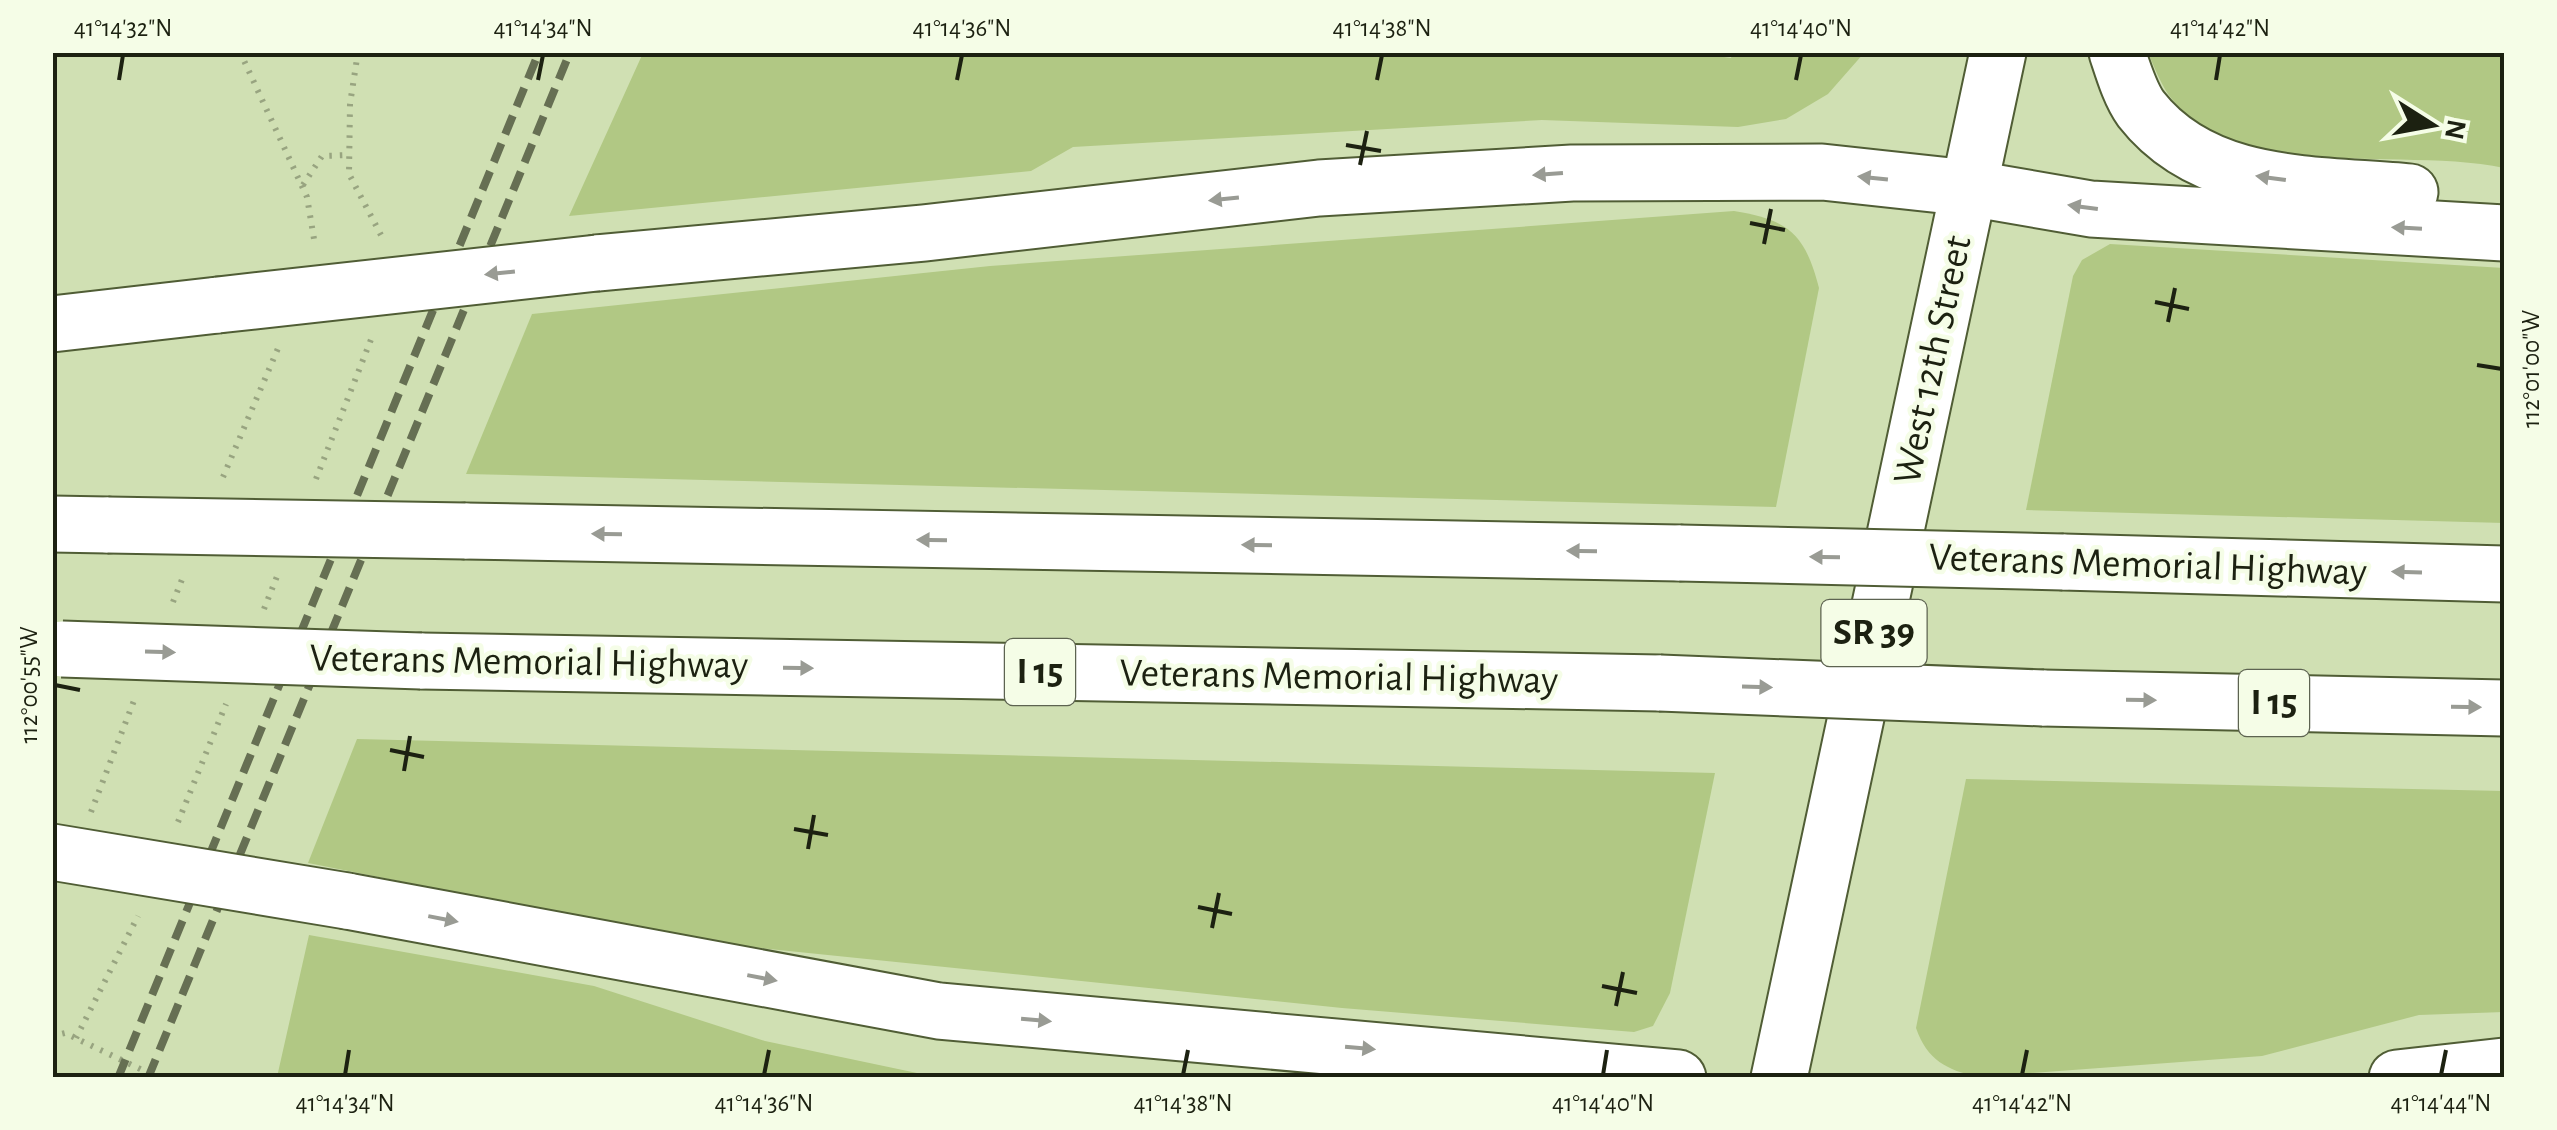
<svg xmlns="http://www.w3.org/2000/svg" width="2557" height="1130" font-family="'Alegreya Sans',sans-serif">
<style>
.green{fill:#b1c884}
.lines{fill:none;stroke-linecap:round;stroke-linejoin:round}
.primary-casing{stroke:#505d35;stroke-width:59}
.highway-casing{stroke:#505d35;stroke-width:59}
.path{stroke:#98a480;stroke-width:6;stroke-dasharray:2.5 8;stroke-linecap:butt}
.primary{stroke:#fff;stroke-width:55}
.highway{stroke:#fff;stroke-width:55}
.rail{stroke:#666f53;stroke-width:8;stroke-dasharray:20 10;stroke-linecap:butt}
.highway-bridge-casing{stroke:#505d35;stroke-width:59;stroke-linecap:butt}
.highway-bridge{stroke:#fff;stroke-width:55}
.oneway{fill:#999b94}
.ticks{fill:none;stroke:#1c2111;stroke-width:4}
.labels{text-anchor:middle;dominant-baseline:central;stroke-width:9;stroke-linejoin:round;paint-order:stroke}
.shield{fill:#f5fde7;stroke:#5d6351;stroke-width:2.5}
.shield-label{font-size:38px;font-weight:bold;fill:#1c2111}
.street-label{font-size:40px;fill:#1c2111;stroke:#f5fde7}
.neatline{fill:none;stroke:#1c2111;stroke-width:4}
.ticks-label{font-size:25px;text-anchor:middle;fill:#1c2111}
</style>
<rect width="100%" height="100%" fill="#d0e0b3"/>
<g class="green">
<polygon points="1696,53 1731,58 1733,52 1864,53 1828,94 1786,119 1738,127 1542,120 1073,147 1031,171 569,216 643,53"/>
<path d="M2148,53H2504V168C2406,146 2234,185 2168,94C2160,82 2154,66 2148,53Z"/>
<path d="M1734,211C1789,220 1805,234 1819,288L1776,507L466,474L532,314L990,266Z"/>
<polygon points="2110,244 2504,268 2504,523 2026,510 2073,276 2082,260"/>
<polygon points="357,739 1715,773 1670,993 1653,1026 1634,1032 1342,1008 712,943 308,863"/>
<path d="M1966,779L2504,791V1012L2419,1015L2262,1056L1978,1077C1947,1070 1927,1060 1916,1028Z"/>
<polygon points="309,935 594,986 765,1041 936,1077 277,1077"/>
</g>
<g class="lines">
<g class="primary-casing">
<polyline id="primary" points="1779,1078 1998,52"/>
</g>
<g class="highway-casing">
<g id="highway">
<path d="M2117,52C2123,70 2130,94 2141,109C2205,191 2315,183 2410,192"/>
<polyline points="597,263 924,233 1319,188 1572,173 1822,172 1969,188 2091,209 2504,233"/>
<polyline points="52,324 218,305"/>
<polyline points="52,524 108,525"/>
<polyline points="465,531 1680,553"/>
<polyline points="2063,562 2504,574"/>
<polyline points="421,661 1660,683"/>
<polyline points="2043,698 2504,708"/>
<polyline points="347,901 939,1011 1678,1078"/>
<polyline points="2397,1078 2504,1066"/>
</g>
</g>
<g class="path">
<polyline points="240,52 307,197 315,245"/>
<polyline points="358,52 350,104 349,174 382,237"/>
<polyline points="303,185 322,156 350,155"/>
<polyline points="223,477 279,346"/>
<polyline points="316,479 372,337"/>
<polyline points="173,602 183,577"/>
<polyline points="264,609 278,574"/>
<polyline points="91,812 135,698"/>
<polyline points="178,822 226,704"/>
<polyline points="52,1036 65,1033 159,1078"/>
<polyline points="76,1038 138,916"/>
</g>
<use href="#primary" class="primary"/>
<use href="#highway" class="highway"/>
<g class="rail">
<polyline points="118,1078 539,52"/>
<polyline points="148,1078 570,52"/>
</g>
<g class="highway-bridge-casing">
<g id="highway-bridge">
<polyline points="218,305 597,263"/>
<polyline points="108,525 465,531"/>
<polyline points="1680,553 2063,562"/>
<polyline points="62,649 421,661"/>
<polyline points="1660,683 2043,698"/>
<polyline points="52,852 347,901"/>
</g>
</g>
<use href="#highway-bridge" class="highway-bridge"/>
</g>
<defs><path id="oneway-solid" d="M-6-.8H1V-3.2L6.5 0L1 3.2V.8H-6Z" transform="scale(2.5)"/></defs>
<g class="oneway">
<use href="#oneway-solid" transform="translate(1548 174) rotate(176)"/>
<use href="#oneway-solid" transform="translate(1873 178) rotate(-174)"/>
<use href="#oneway-solid" transform="translate(2271 178) rotate(-172)"/>
<use href="#oneway-solid" transform="translate(1224 199) rotate(174)"/>
<use href="#oneway-solid" transform="translate(2083 207) rotate(-172)"/>
<use href="#oneway-solid" transform="translate(2407 228) rotate(-177)"/>
<use href="#oneway-solid" transform="translate(500 273) rotate(174)"/>
<use href="#oneway-solid" transform="translate(607 534) rotate(-179)"/>
<use href="#oneway-solid" transform="translate(932 540) rotate(-179)"/>
<use href="#oneway-solid" transform="translate(1257 545) rotate(-179)"/>
<use href="#oneway-solid" transform="translate(1582 551) rotate(-179)"/>
<use href="#oneway-solid" transform="translate(1825 557) rotate(-179)"/>
<use href="#oneway-solid" transform="translate(2407 572) rotate(-178)"/>
<use href="#oneway-solid" transform="translate(160 652) rotate(2)"/>
<use href="#oneway-solid" transform="translate(798 668) rotate(1)"/>
<use href="#oneway-solid" transform="translate(1757 687) rotate(2)"/>
<use href="#oneway-solid" transform="translate(2141 700) rotate(1)"/>
<use href="#oneway-solid" transform="translate(2466 707) rotate(1)"/>
<use href="#oneway-solid" transform="translate(443 919) rotate(11)"/>
<use href="#oneway-solid" transform="translate(762 978) rotate(11)"/>
<use href="#oneway-solid" transform="translate(1036 1020) rotate(5)"/>
<use href="#oneway-solid" transform="translate(1360 1048) rotate(5)"/>
</g>
<path class="ticks" d="M119,80L123,55M538,80L543,55M957,80L962,55M1377,80L1382,55M1796,80L1801,55M2216,80L2220,55M1346,145L1381,151M1360,165L1367,131M1750,223L1785,230M1764,244L1771,209M2155,302L2189,309M2168,322L2175,288M2477,365L2502,369M55,685L80,690M390,750L424,757M404,771L410,736M794,829L828,835M808,849L814,815M1198,907L1232,914M1212,928L1219,893M1602,986L1637,993M1616,1006L1623,972M345,1075L349,1050M764,1075L769,1050M1183,1075L1188,1050M1603,1075L1607,1050M2022,1075L2027,1050M2441,1075L2446,1050"/>
<g class="labels">
<g class="shield">
<rect x="1821.5" y="600" width="105" height="66" rx="8"/>
<rect x="1005" y="639" width="70" height="66" rx="8"/>
<rect x="2239" y="670" width="70" height="66" rx="8"/>
</g>
<g class="shield-label">
<text x="1874" y="633">SR 39</text>
<text x="1040" y="672">I 15</text>
<text x="2274" y="703">I 15</text>
</g>
<g class="street-label">
<text transform="translate(1933 360) rotate(-78)">West 12th Street</text>
<text transform="translate(2148 565) rotate(2)">Veterans Memorial Highway</text>
<text transform="translate(529 662) rotate(1)">Veterans Memorial Highway</text>
<text transform="translate(1339 677) rotate(1)">Veterans Memorial Highway</text>
</g>
</g>
<rect width="2557" height="1130" fill="none" stroke="#f5fde7" stroke-width="110"/>
<g transform="translate(2432 125) rotate(101)" stroke="#f5fde7" stroke-width="8" paint-order="stroke">
<path d="M0-8L18 38L0 25L-18 38Z" fill="#1c2111"/>
<text y="-15" font-size="28" font-weight="bold" text-anchor="middle" fill="#1c2111">N</text>
</g>
<rect x="55" y="55" width="2447" height="1020" class="neatline"/>
<g class="ticks-label">
<text x="123" y="36">41°14'32"N</text>
<text x="543" y="36">41°14'34"N</text>
<text x="962" y="36">41°14'36"N</text>
<text x="1382" y="36">41°14'38"N</text>
<text x="1801" y="36">41°14'40"N</text>
<text x="2220" y="36">41°14'42"N</text>
<text transform="translate(2530 369) rotate(-90)" y="9">112°01'00"W</text>
<text transform="translate(28 685) rotate(-90)" y="9">112°00'55"W</text>
<text x="345" y="1111">41°14'34"N</text>
<text x="764" y="1111">41°14'36"N</text>
<text x="1183" y="1111">41°14'38"N</text>
<text x="1603" y="1111">41°14'40"N</text>
<text x="2022" y="1111">41°14'42"N</text>
<text x="2441" y="1111">41°14'44"N</text>
</g>
</svg>
